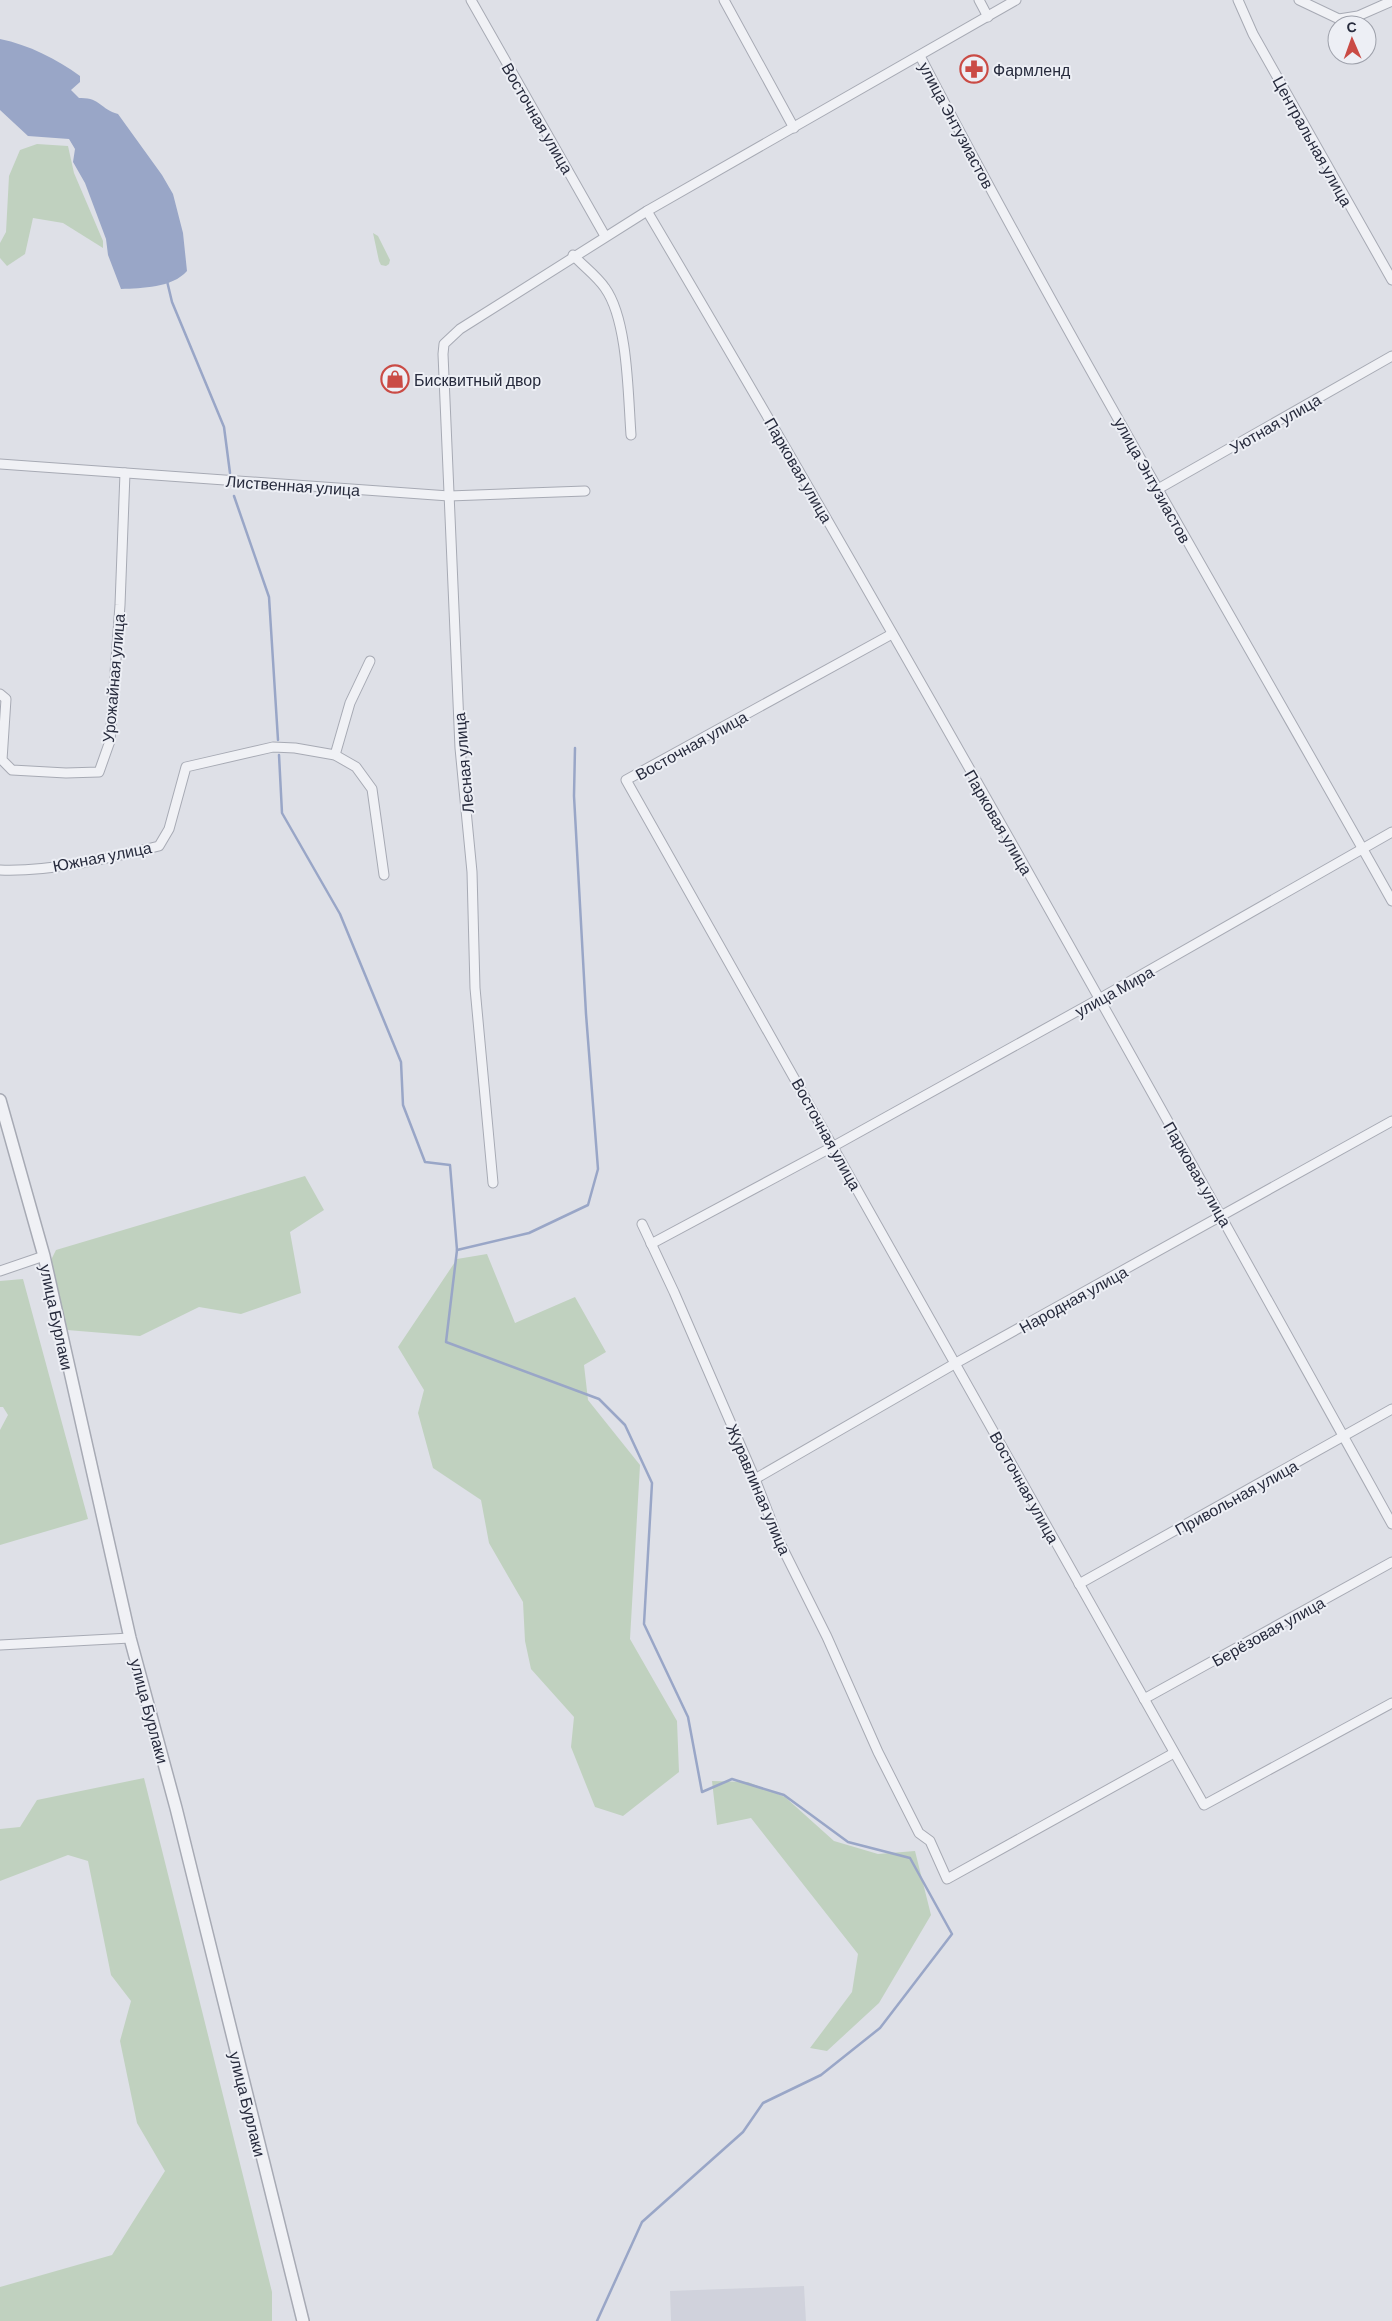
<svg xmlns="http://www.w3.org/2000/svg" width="1392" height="2321" font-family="Barlow,sans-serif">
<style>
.built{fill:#d0d2dc}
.green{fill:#c0d1bf}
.water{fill:#99a6c7}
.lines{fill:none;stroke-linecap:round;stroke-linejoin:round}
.stream{stroke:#99a6c7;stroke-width:2.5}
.minor-casing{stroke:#a7aab4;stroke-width:11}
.tertiary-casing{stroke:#a7aab4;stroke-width:14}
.minor{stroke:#f0f1f5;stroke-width:9}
.tertiary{stroke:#f0f1f5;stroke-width:11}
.labels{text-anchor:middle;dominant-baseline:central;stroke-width:4;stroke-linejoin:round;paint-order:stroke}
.poi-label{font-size:16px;fill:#272b3d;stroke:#edeff5;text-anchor:start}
.street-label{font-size:16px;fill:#272b3d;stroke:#edeff5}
</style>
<rect width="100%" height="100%" fill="#dee0e7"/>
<polygon class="built" points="804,2286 806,2321 671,2321 670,2291"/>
<g class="green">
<polygon points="37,144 68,146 74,173 103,241 103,248 63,223 33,218 25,254 7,266 0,258 0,243 6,232 9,176 20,150"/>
<polygon points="373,233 378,236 390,260 389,264 386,266 381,265 379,261"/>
<polygon points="305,1176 324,1210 290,1232 301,1293 241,1314 199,1307 140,1336 67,1330 50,1262 56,1250"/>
<polygon points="487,1254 515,1323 575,1297 606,1352 584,1365 588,1400 640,1465 630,1639 677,1721 679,1772 623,1816 595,1807 571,1747 574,1717 531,1669 525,1641 523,1602 489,1543 481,1500 433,1468 418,1413 424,1390 398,1347 457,1259"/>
<polygon points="23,1279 88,1519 0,1545 0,1430 8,1415 3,1407 0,1407 0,1281"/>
<polygon points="144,1778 272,2292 272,2321 0,2321 0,2287 112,2255 165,2171 137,2123 120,2041 131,2001 111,1975 88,1861 68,1855 0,1881 0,1829 20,1827 37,1800"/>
<polygon points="712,1781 748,1782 785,1797 834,1841 878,1854 915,1851 931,1915 879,2003 827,2051 810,2048 852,1992 858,1954 751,1818 717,1825"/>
</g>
<path class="water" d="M0,39C29,45 57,59 80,76V82L71,90L79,98C100,97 100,109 118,114L162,175L173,194L183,233L187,271C172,288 142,288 121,289L108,255L106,239L85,183L73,162L75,149L69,139L28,136L0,110Z"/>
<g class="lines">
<g class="stream">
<polyline points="167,281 172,302 224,427 230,473"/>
<polyline points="234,496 269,597 278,740"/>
<polyline points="279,755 282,813 340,914 401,1062 403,1105 425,1162 450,1165 457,1250 446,1342 599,1399 625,1425 652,1483 644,1624 688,1717 702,1792 732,1779 784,1795 848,1842 910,1858 952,1934 880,2028 821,2075 763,2103 743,2132 642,2222 597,2321"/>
<polyline points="457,1250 529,1233 588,1205 598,1169 586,1014 574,796 575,748"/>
</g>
<g class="minor-casing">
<g id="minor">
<polyline points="471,0 605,236"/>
<polyline points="724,0 794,128"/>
<polyline points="979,0 988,17"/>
<polyline points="1238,0 1253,34 1392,280"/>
<polyline points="1299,0 1339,19 1358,16 1392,1"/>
<path d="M920,56C1069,342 1234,619 1392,901"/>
<path d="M647,211C903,644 1148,1084 1392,1524"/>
<path d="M573,255C583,266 597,276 605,288C628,320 628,395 631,435"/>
<polyline points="0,464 449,496 585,491"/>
<polyline points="1158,489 1392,356"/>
<polyline points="892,634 626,780 1204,1805 1392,1703"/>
<polyline points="0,694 6,699 2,760 12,770 66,773 99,772 110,741 120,605 125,473"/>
<polyline points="335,755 350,703 370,661"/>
<path d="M0,870C50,872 111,858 159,846L169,829L186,767L273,747L295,748L335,755L356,767L372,789L384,875"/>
<polyline points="493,1183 475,988 472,872 460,748 443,354 444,344 460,329 647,211 1016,0"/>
<polyline points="642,1224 674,1292 755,1479 779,1541 827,1637 878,1752 919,1833 930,1841 947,1879 1174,1753"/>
<polyline points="651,1244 834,1146 1099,999 1392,832"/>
<polyline points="0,1271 44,1256"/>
<polyline points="755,1479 956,1363 1392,1121"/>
<polyline points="1079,1584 1392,1409"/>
<polyline points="0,1645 130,1638"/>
<polyline points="1144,1699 1392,1562"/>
</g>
</g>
<g class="tertiary-casing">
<polyline id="tertiary" points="0,1100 44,1256 130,1638 176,1808 303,2321"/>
</g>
<use href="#minor" class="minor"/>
<use href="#tertiary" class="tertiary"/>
</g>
<defs>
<g id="pharmacy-ring" transform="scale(1.4375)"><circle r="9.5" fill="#edeff5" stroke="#ca4b45" stroke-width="1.5"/><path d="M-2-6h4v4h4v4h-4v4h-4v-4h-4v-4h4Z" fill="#ca4b45"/></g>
<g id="shop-ring" transform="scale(1.4375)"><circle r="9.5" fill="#edeff5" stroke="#ca4b45" stroke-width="1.5"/><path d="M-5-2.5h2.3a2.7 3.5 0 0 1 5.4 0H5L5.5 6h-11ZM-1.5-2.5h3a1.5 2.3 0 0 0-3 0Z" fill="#ca4b45"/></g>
</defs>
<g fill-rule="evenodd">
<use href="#pharmacy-ring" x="974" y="69"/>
<use href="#shop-ring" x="395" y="379"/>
</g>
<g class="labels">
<g class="poi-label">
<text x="993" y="69">Фармленд</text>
<text x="414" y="379">Бисквитный двор</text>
</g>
<g class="street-label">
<text transform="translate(538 118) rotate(60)">Восточная улица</text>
<text transform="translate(957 125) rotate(62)">улица Энтузиастов</text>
<text transform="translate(1313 141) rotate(61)">Центральная улица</text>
<text transform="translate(1275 423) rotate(-30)">Уютная улица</text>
<text transform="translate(799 470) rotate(60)">Парковая улица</text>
<text transform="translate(1153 480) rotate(61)">улица Энтузиастов</text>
<text transform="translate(293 485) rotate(4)">Лиственная улица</text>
<text transform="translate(113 678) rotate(-85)">Урожайная улица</text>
<text transform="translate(691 745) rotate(-29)">Восточная улица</text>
<text transform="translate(463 763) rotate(-95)">Лесная улица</text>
<text transform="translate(999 822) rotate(60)">Парковая улица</text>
<text transform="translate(102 856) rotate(-11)">Южная улица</text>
<text transform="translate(1114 991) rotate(-29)">улица Мира</text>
<text transform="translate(827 1134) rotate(61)">Восточная улица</text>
<text transform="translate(1198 1174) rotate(60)">Парковая улица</text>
<text transform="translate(1073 1299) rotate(-29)">Народная улица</text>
<text transform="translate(57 1317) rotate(78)">улица Бурлаки</text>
<text transform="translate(1025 1487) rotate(61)">Восточная улица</text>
<text transform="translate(759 1489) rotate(67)">Журавлиная улица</text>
<text transform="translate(1236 1497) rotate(-29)">Привольная улица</text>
<text transform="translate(1268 1631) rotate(-29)">Берёзовая улица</text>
<text transform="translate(150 1711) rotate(75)">улица Бурлаки</text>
<text transform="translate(248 2104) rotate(76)">улица Бурлаки</text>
</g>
</g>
<g transform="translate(1352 40) rotate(358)"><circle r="24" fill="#edeff5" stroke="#9ea1ab"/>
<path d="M0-4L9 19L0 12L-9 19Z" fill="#ca4b45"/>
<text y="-8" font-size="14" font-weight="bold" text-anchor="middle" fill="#272b3d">С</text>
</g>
</svg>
